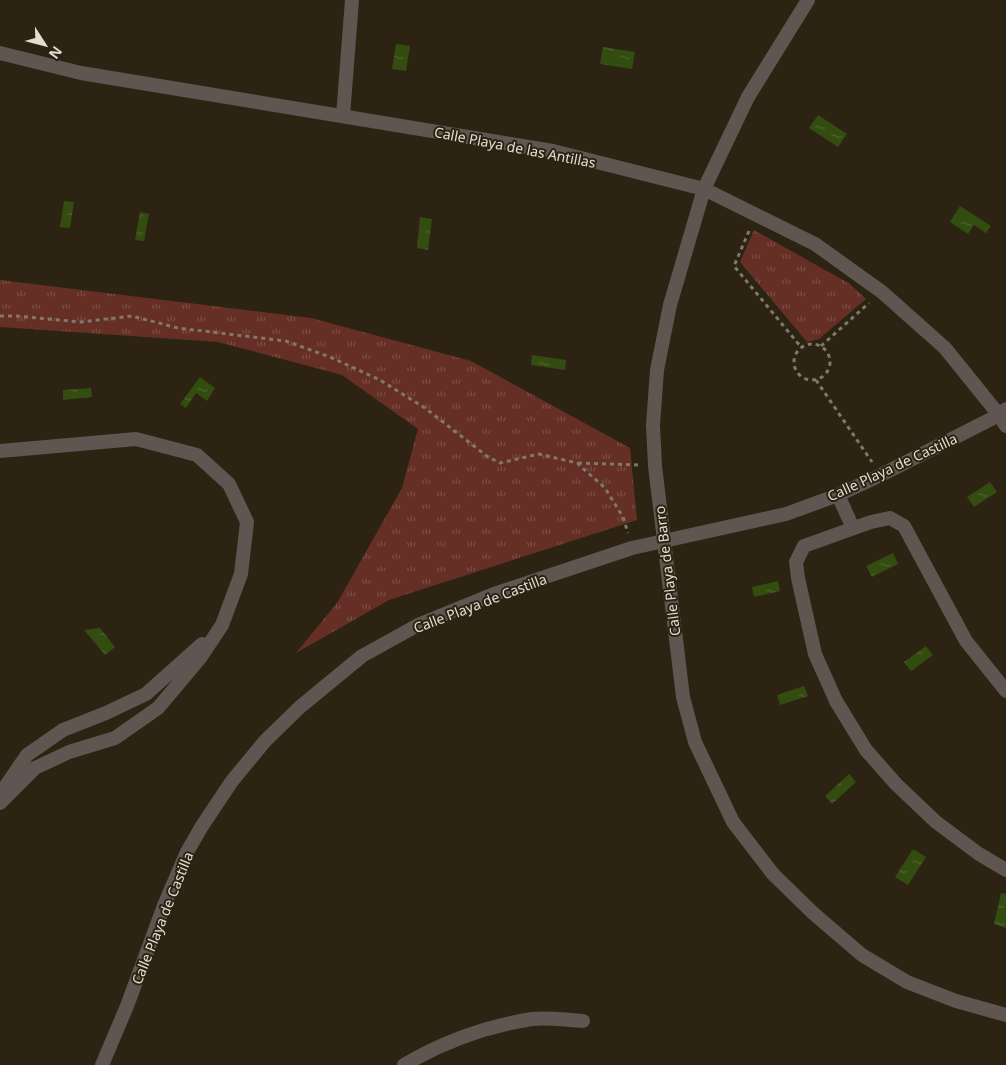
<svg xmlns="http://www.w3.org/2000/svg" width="1006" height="1065" font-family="'Noto Sans',sans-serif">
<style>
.park{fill:url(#park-tufts)}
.water{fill:url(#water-ripples)}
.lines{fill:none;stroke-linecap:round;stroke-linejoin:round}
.path{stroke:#7f786b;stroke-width:3;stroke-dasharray:4 4;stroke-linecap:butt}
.minor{stroke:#5f5651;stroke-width:14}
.labels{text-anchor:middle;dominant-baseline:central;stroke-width:4;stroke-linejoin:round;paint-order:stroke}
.street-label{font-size:14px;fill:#e2dcd2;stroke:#2c2313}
</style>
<defs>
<pattern id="park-tufts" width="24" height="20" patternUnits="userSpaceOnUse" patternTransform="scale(1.25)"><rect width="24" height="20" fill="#652f26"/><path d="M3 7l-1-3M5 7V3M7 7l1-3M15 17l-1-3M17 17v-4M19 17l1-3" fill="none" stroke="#7b4d45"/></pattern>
<pattern id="water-ripples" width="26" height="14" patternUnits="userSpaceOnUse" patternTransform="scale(1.25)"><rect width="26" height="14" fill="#334c0f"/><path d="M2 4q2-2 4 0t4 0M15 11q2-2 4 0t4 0" fill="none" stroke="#506531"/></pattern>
</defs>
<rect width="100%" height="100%" fill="#2c2313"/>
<g class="park">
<polygon points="754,230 850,284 866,299 819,339 807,342 740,262"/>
<polygon points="0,280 311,318 471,361 630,448 637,520 389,600 296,653 337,603 402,488 418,429 342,375 218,342 0,327"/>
</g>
<g class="water">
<polygon points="396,44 410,46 406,71 392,69"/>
<polygon points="603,47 635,52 632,69 600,64"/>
<polygon points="818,115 847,134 838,147 809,128"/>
<polygon points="64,201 74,202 70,228 60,227"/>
<polygon points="960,206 991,226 986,233 974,225 968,234 950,222"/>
<polygon points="140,212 149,214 144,241 135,240"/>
<polygon points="420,217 432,219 428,250 417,248"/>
<polygon points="532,355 566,360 565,370 531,365"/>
<polygon points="200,377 215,388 207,401 196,393 186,408 180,404"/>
<polygon points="91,388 92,397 63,400 63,390"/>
<polygon points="990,482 997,492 974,507 967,497"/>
<polygon points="893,553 898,564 872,577 866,566"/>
<polygon points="778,581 780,591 754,597 752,587"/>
<polygon points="100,628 115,647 105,655 84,630"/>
<polygon points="926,646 933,655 911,671 904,662"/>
<polygon points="804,686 808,696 780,705 777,695"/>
<polygon points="849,774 856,782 832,804 825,796"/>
<polygon points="913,849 926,857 908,885 895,877"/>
<polygon points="1001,893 1006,894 1006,928 994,924"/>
</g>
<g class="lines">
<g class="path">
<polyline points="749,231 734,266 801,347"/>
<polyline points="0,316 16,316 81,322 132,316 178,328 286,341 330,357 380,380 425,408 488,457 500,463 539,454 577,463 605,488 623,517 628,533"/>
<circle cx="812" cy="362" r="18"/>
<polyline points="821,346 869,303"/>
<polyline points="816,380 872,462"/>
<polyline points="578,463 639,465"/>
</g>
<g class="minor">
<polyline points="808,0 748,97 704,189 670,305 657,370 653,425 655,466 683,697 695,742 733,822 773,874 813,913 862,955 907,982 956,1001 1006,1015"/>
<polyline points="0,53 81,73 553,151 704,189 815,244 882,292 945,348 999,415 1006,426"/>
<polyline points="343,116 352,0"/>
<polyline points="0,451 136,439 197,455 229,484 247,522 241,574 222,625 200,658 158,708 115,738 69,752 35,768 0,803"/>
<polyline points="838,495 853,528"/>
<polyline points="1006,691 966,641 904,526 890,518 871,522 804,546 796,562 798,578 815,654 836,701 866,750 896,784 936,822 979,854 1006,870"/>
<polyline points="1,793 27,755 63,730 106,713 146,694 202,644"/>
<polyline points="102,1065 127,1006 165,903 187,852 202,826 232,781 265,741 300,707 362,656 418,625 494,594 632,548 786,514 838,495 881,475 999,415 1006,409"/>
<path d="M404,1065C443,1042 488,1026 532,1019C549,1017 566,1020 583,1021"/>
</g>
</g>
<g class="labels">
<g class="street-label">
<text transform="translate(515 147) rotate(11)">Calle Playa de las Antillas</text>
<text transform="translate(892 467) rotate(-25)">Calle Playa de Castilla</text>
<text transform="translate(667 571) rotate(-97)">Calle Playa de Barro</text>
<text transform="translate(480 603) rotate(-21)">Calle Playa de Castilla</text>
<text transform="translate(162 918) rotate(-68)">Calle Playa de Castilla</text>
</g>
</g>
<g transform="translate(45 45) rotate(126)" stroke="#2c2313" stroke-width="4" paint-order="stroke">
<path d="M0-4L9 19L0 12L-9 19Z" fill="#e2dcd2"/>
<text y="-8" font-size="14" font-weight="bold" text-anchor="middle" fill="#e2dcd2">N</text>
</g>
</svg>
